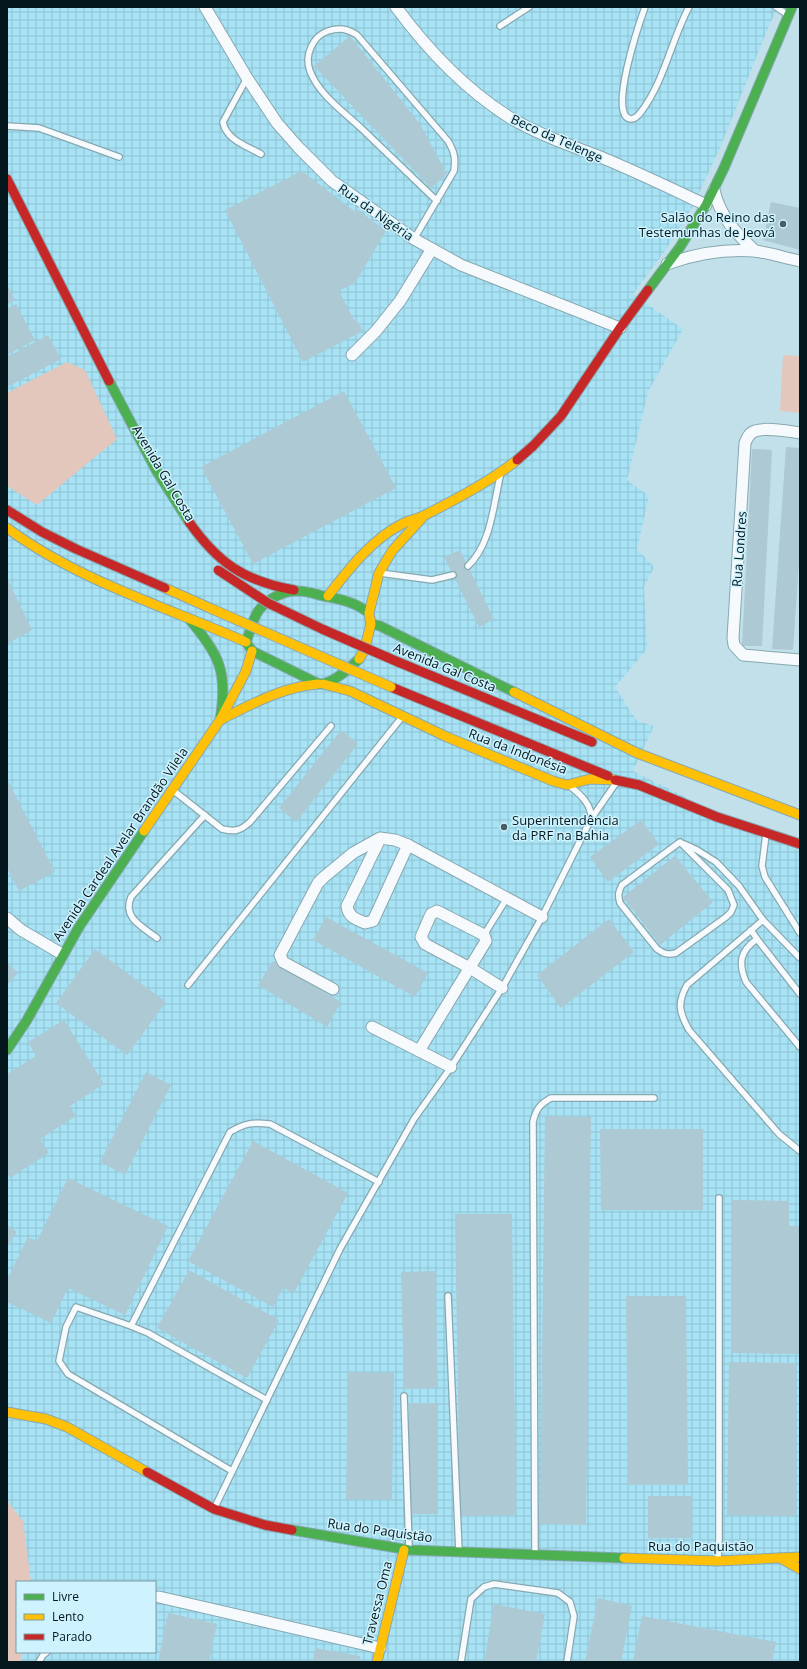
<svg xmlns="http://www.w3.org/2000/svg" width="807" height="1669" font-family="'Open Sans',sans-serif">
<style>
.industrial{fill:url(#industrial-grid);fill-rule:evenodd}
.grass{fill:#e3c6bc}
.building{fill:#adc9d4}
.lines{fill:none;stroke-linecap:round;stroke-linejoin:round}
.lane-casing{stroke:#86a8b1;stroke-width:8}
.street-casing{stroke:#86a8b1;stroke-width:13}
.fast-casing{stroke:#86a8b1;stroke-width:11}
.slow-casing{stroke:#86a8b1;stroke-width:11}
.jam-casing{stroke:#86a8b1;stroke-width:11}
.lane{stroke:#f6fafc;stroke-width:5.5}
.street{stroke:#f6fafc;stroke-width:11}
.fast{stroke:#4caf50;stroke-width:9}
.slow{stroke:#ffc107;stroke-width:9}
.jam{stroke:#c62828;stroke-width:9}
.slow-bridge-casing{stroke:#8eabb4;stroke-width:11;stroke-linecap:butt}
.jam-bridge-casing{stroke:#8eabb4;stroke-width:11;stroke-linecap:butt}
.slow-bridge{stroke:#ffc107;stroke-width:9}
.jam-bridge{stroke:#c62828;stroke-width:9}
.poi-dot{fill:#465d64;stroke:#cff3fe;stroke-width:1.5}
.labels{text-anchor:middle;dominant-baseline:central;stroke-width:3;stroke-linejoin:round;paint-order:stroke}
.street-label{font-size:13px;fill:#03171d;stroke:#cff3fe}
.poi-label{font-size:13px;fill:#03171d;stroke:#cff3fe;text-anchor:end}
</style>
<defs>
<pattern id="industrial-grid" width="8" height="8" patternUnits="userSpaceOnUse"><rect width="8" height="8" fill="#a8e3f5"/><path d="M0 4h8M4 0v8" fill="none" stroke="#8fc2d2"/></pattern>
</defs>
<rect width="100%" height="100%" fill="#c2e0e9"/>
<path class="industrial" d="M7,7H778L770,23L723,141L693,206L665,251L633,294L683,329L648,392L627,480L649,496L637,549L654,567L644,587L647,649L615,687L637,721L654,726L633,771L770,839L800,851V1662H7ZM17,1582H155V1652H17Z"/>
<g class="grass">
<polygon points="783,355 800,356 800,413 780,411"/>
<polygon points="67,362 85,370 117,439 37,505 7,486 7,393"/>
<polygon points="7,1501 23,1521 31,1582 17,1582 17,1652 22,1652 21,1662 7,1662"/>
</g>
<g class="building">
<polygon points="350,36 420,124 447,174 431,188 314,66"/>
<polygon points="302,171 354,211 357,209 386,231 355,283 339,291 354,320 356,319 363,331 303,362 225,210"/>
<polygon points="771,202 800,208 800,250 763,240"/>
<polygon points="7,284 15,300 7,305"/>
<polygon points="16,304 35,340 7,355 7,309"/>
<polygon points="48,335 61,359 7,387 7,357"/>
<polygon points="344,391 396,488 253,564 201,467"/>
<polygon points="786,447 800,448 800,549 793,650 772,649"/>
<polygon points="752,449 772,450 762,646 742,646"/>
<polygon points="460,550 494,619 479,627 444,557"/>
<polygon points="7,578 32,630 7,644"/>
<polygon points="341,730 358,744 296,822 279,808"/>
<polygon points="7,779 55,872 19,891 7,868"/>
<polygon points="641,820 659,844 608,882 590,857"/>
<polygon points="675,856 713,902 660,945 623,897"/>
<polygon points="326,917 428,973 415,997 313,940"/>
<polygon points="609,919 634,952 561,1008 537,975"/>
<polygon points="95,949 166,1002 127,1055 56,1003"/>
<polygon points="273,961 341,1002 327,1027 258,985"/>
<polygon points="7,963 18,973 7,985"/>
<polygon points="64,1020 104,1084 70,1106 76,1116 40,1139 49,1153 10,1178 7,1173 7,1074 36,1056 28,1042"/>
<polygon points="146,1072 171,1085 125,1175 100,1162"/>
<polygon points="545,1116 591,1117 586,1525 540,1524"/>
<polygon points="600,1129 703,1129 703,1210 601,1210"/>
<polygon points="253,1141 348,1193 294,1293 283,1288 273,1307 188,1261"/>
<polygon points="68,1178 168,1226 125,1315 68,1288 51,1323 7,1302 7,1280 28,1237 37,1241"/>
<polygon points="732,1200 789,1201 789,1226 800,1226 800,1354 731,1353"/>
<polygon points="455,1214 512,1214 516,1515 460,1516"/>
<polygon points="7,1225 17,1232 7,1246"/>
<polygon points="189,1270 279,1320 247,1378 157,1328"/>
<polygon points="435,1271 438,1388 404,1389 401,1272"/>
<polygon points="626,1296 686,1296 688,1485 628,1485"/>
<polygon points="729,1362 796,1363 796,1516 727,1515"/>
<polygon points="348,1372 394,1373 392,1500 346,1499"/>
<rect x="409" y="1403" width="29" height="111"/>
<rect x="648" y="1496" width="44" height="42"/>
<polygon points="598,1598 632,1606 621,1662 585,1662"/>
<polygon points="494,1604 545,1614 536,1662 484,1662"/>
<polygon points="168,1613 217,1624 209,1662 158,1662"/>
<polygon points="642,1616 776,1642 772,1662 633,1662"/>
<polygon points="315,1648 360,1656 359,1662 313,1662"/>
</g>
<g class="lines">
<g class="lane-casing">
<g id="lane">
<path d="M645,7C640,21 607,117 631,119C635,119 638,116 641,112C664,82 671,41 689,7"/>
<polyline points="776,7 788,15"/>
<polyline points="500,26 529,7"/>
<path d="M247,78L223,122C226,140 247,146 261,154"/>
<polyline points="7,126 39,128 119,157"/>
<path d="M414,239L454,171C456,158 454,151 448,141L357,35C347,29 340,27 328,31C313,36 304,55 310,71C319,95 344,112 362,129C387,153 412,177 437,201"/>
<path d="M468,566C491,544 493,507 500,477"/>
<polyline points="380,573 432,580 453,575"/>
<path d="M571,787C581,795 592,805 591,819"/>
<path d="M174,791L222,829C235,832 240,831 250,822L331,726"/>
<polyline points="766,834 762,866 765,877 800,933"/>
<path d="M680,842L728,890L734,905L731,912L726,917L676,953C668,955 664,954 657,949L620,903C618,895 618,892 622,885Z"/>
<polyline points="684,844 697,850 716,862 739,886 763,920 800,958"/>
<path d="M763,920L687,985C677,1003 679,1012 689,1030L779,1134L800,1151"/>
<path d="M751,930L757,939C740,951 738,963 746,982L800,1047"/>
<polyline points="484,935 507,898"/>
<path d="M157,938C143,927 122,918 131,897L205,815"/>
<polyline points="757,939 800,994"/>
<polyline points="188,985 402,717"/>
<polyline points="448,1296 459,1552"/>
<polyline points="131,1326 76,1307 66,1327 59,1361 68,1374 232,1471"/>
<polyline points="404,1396 409,1548"/>
<path d="M267,1400L148,1333L131,1326L230,1132C245,1123 253,1122 270,1124L379,1182"/>
<polyline points="214,1509 340,1249 414,1119 451,1067 502,988 542,917 591,819 616,783"/>
<path d="M535,1555L533,1122C536,1109 540,1104 551,1098H654"/>
<polyline points="718,1561 719,1538 719,1198"/>
<polyline points="39,1662 43,1655 47,1652"/>
<polyline points="461,1662 471,1599 484,1587 494,1584 558,1593 570,1602 574,1616 567,1662"/>
</g>
</g>
<g class="street-casing">
<g id="street">
<polyline points="205,7 247,78 277,123 298,147 332,181 414,239 461,265 620,328"/>
<path d="M396,7C427,49 465,89 509,117C535,133 569,145 598,156C635,171 670,188 706,205"/>
<path d="M714,190C720,217 736,233 755,251"/>
<path d="M667,264C694,254 726,249 755,251C770,253 785,258 800,261"/>
<polyline points="352,355 376,331 400,301 432,249"/>
<path d="M800,433C788,431 766,427 755,431C749,433 747,438 745,443L733,638L734,645L743,655L800,660"/>
<path d="M380,839L347,906C348,917 356,919 365,923L373,921L408,845"/>
<polyline points="7,918 21,930 62,954"/>
<polyline points="333,989 283,962 280,955 318,883 324,877 353,853 380,838 395,840 408,845 542,917"/>
<polyline points="372,1027 451,1067"/>
<polyline points="419,1051 486,941 484,935 437,911 431,914 421,937 425,944 470,968 502,988"/>
<polyline points="159,1597 380,1648"/>
</g>
</g>
<g class="fast-casing">
<g id="fast">
<polyline points="648,290 680,247 706,205 724,168 792,7"/>
<polyline points="109,381 156,470 189,522"/>
<path d="M189,619C220,655 228,673 220,720"/>
<polyline points="371,624 380,626 514,692"/>
<path d="M359,659C350,668 332,684 319,684L252,651L246,642C250,632 252,622 257,613C265,600 283,590 299,591C307,591 315,594 323,596C340,599 355,602 369,613"/>
<polyline points="7,1050 27,1020 79,927 144,831"/>
<polyline points="292,1530 409,1550 624,1558"/>
</g>
</g>
<g class="slow-casing">
<g id="slow">
<path d="M7,528C77,580 166,607 246,642"/>
<polyline points="165,588 212,609"/>
<path d="M328,596C348,570 372,539 402,524C409,520 418,519 425,515C455,500 491,481 517,460"/>
<polyline points="359,659 364,651 371,624 369,613 379,573 392,551 422,518"/>
<polyline points="323,684 350,691 447,737 553,781 567,785 590,779 615,780"/>
<polyline points="514,692 637,753 800,815"/>
<path d="M220,720C252,704 282,687 318,684"/>
<polyline points="144,831 220,720 246,671 252,651"/>
<polyline points="7,1412 46,1419 67,1427 147,1472"/>
<polyline points="624,1558 718,1561 800,1557"/>
<polyline points="780,1558 800,1569"/>
<polyline points="377,1662 404,1550"/>
</g>
</g>
<g class="jam-casing">
<g id="jam">
<polyline points="7,179 109,381"/>
<polyline points="517,460 533,446 561,416 620,328 648,290"/>
<polyline points="7,510 42,532 76,549 165,588"/>
<path d="M189,522C218,563 244,581 294,590"/>
<polyline points="398,662 592,742"/>
<polyline points="391,687 608,776"/>
<polyline points="615,780 639,785 717,817 800,844"/>
<polyline points="147,1472 214,1509 265,1525 292,1530"/>
</g>
</g>
<use href="#lane" class="lane"/>
<use href="#street" class="street"/>
<use href="#fast" class="fast"/>
<use href="#slow" class="slow"/>
<use href="#jam" class="jam"/>
<g class="slow-bridge-casing">
<polyline id="slow-bridge" points="212,609 391,687"/>
</g>
<g class="jam-bridge-casing">
<polyline id="jam-bridge" points="218,570 268,603 322,629 398,662"/>
</g>
<use href="#slow-bridge" class="slow-bridge"/>
<use href="#jam-bridge" class="jam-bridge"/>
</g>
<g class="poi-dot">
<circle cx="783" cy="224" r="4"/>
<circle cx="504" cy="827" r="4"/>
</g>
<g class="labels">
<g class="street-label">
<text transform="translate(557 138) rotate(24)">Beco da Telenge</text>
<text transform="translate(376 212) rotate(35)">Rua da Nigéria</text>
<text transform="translate(164 473) rotate(59)">Avenida Gal Costa</text>
<text transform="translate(739 549) rotate(-86)">Rua Londres</text>
<text transform="translate(445 667) rotate(22)">Avenida Gal Costa</text>
<text transform="translate(518 751) rotate(21)">Rua da Indonésia</text>
<text transform="translate(120 844) rotate(-56)">Avenida Cardeal Avelar Brandão Vilela</text>
<text transform="translate(380 1530) rotate(8)">Rua do Paquistão</text>
<text x="701" y="1546">Rua do Paquistão</text>
<text transform="translate(377 1603) rotate(-76)">Travessa Oma</text>
</g>
<g class="poi-label">
<text x="775" y="217">Salão do Reino das<tspan x="775" dy="15">Testemunhas de Jeová</tspan></text>
<text x="512" y="820" text-anchor="start">Superintendência<tspan x="512" dy="15">da PRF na Bahia</tspan></text>
</g>
</g>
<rect width="807" height="1669" fill="none" stroke="#03171d" stroke-width="16"/>
<rect x="16" y="1581" width="140" height="72" fill="#cff3fe" stroke="#7d9ba4"/>
<rect x="24" y="1594" width="20" height="6" fill="#4caf50" stroke="#7d9ba4"/>
<text x="52" y="1601" font-size="12" fill="#03171d">Livre</text>
<rect x="24" y="1614" width="20" height="6" fill="#ffc107" stroke="#7d9ba4"/>
<text x="52" y="1621" font-size="12" fill="#03171d">Lento</text>
<rect x="24" y="1634" width="20" height="6" fill="#c62828" stroke="#7d9ba4"/>
<text x="52" y="1641" font-size="12" fill="#03171d">Parado</text>
</svg>
